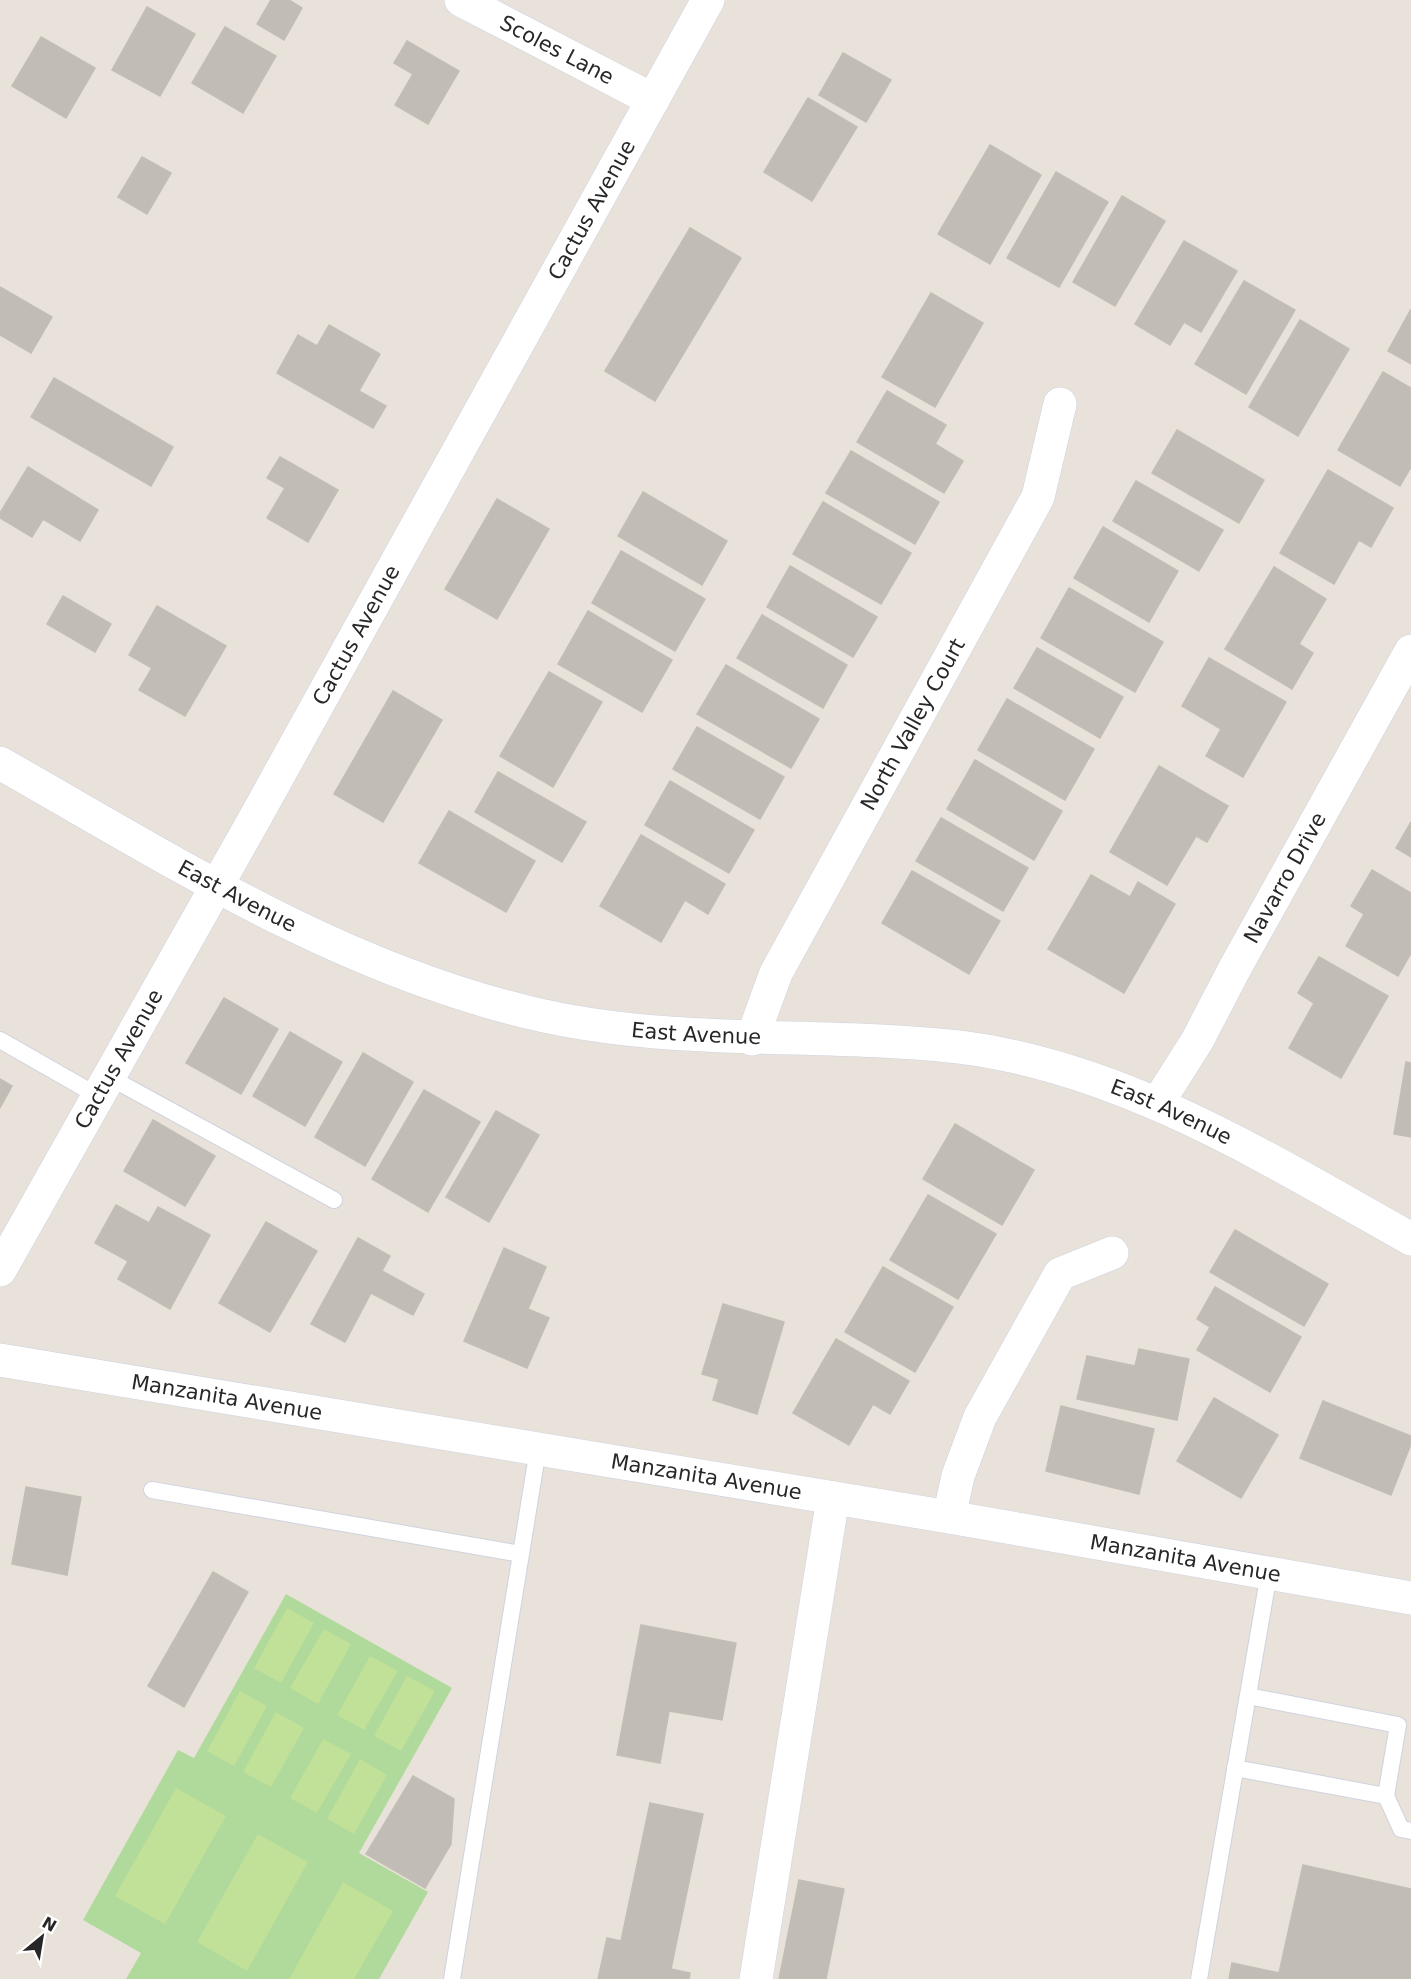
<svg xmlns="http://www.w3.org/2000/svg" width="1411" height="1979" font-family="'DejaVu Sans',sans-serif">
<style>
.green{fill:#b0da9b}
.pitch{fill:#c1e098}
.building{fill:#c1bcb6;stroke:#c3beb4;stroke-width:1.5}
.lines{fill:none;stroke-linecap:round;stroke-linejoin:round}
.service-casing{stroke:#cfd2df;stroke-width:18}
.minor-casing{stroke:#cfd2df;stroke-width:34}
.secondary-casing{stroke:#cfd2df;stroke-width:34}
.service{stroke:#fff;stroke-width:16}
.minor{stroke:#fff;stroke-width:33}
.secondary{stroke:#fff;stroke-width:33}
.labels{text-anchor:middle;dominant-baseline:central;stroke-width:4.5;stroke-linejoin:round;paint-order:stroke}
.street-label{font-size:21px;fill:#272727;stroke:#fff}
</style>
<rect width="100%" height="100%" fill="#e8e2da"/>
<polygon class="green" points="286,1594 452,1688 359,1853 428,1892 379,1979 126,1979 141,1953 83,1920 178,1750 194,1758"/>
<g class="pitch">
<polygon points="287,1608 314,1623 281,1683 254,1668"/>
<polygon points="324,1629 351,1644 318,1704 290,1688"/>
<polygon points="370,1656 398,1671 364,1730 337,1715"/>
<polygon points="407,1676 435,1691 401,1751 374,1736"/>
<polygon points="240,1691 267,1706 234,1766 207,1751"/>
<polygon points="276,1712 304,1728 271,1787 243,1772"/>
<polygon points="323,1739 351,1754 317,1813 290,1798"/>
<polygon points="360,1759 387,1775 354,1834 327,1819"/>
<polygon points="176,1788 226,1816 165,1924 115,1896"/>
<polygon points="258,1834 308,1862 247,1971 197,1942"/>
<polygon points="343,1882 393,1911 354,1979 289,1979"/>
</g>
<g class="building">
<polygon points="271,0 289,0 302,8 284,40 257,24"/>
<polygon points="147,7 195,34 160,96 112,70"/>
<polygon points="225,27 276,56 243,113 192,83"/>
<polygon points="41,37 95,68 66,118 12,86"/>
<polygon points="407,41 459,71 428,124 395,105 413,74 394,63"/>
<polygon points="843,53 891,80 866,122 819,95"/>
<polygon points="808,98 857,127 812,201 764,172"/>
<polygon points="990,145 1041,175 990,264 938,234"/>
<polygon points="142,157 171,173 147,214 118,197"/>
<polygon points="1056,172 1108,202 1059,287 1007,258"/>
<polygon points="1122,196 1165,221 1115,306 1073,282"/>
<polygon points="690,228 741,258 655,401 605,371"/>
<polygon points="1184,241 1237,271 1201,332 1184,322 1170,345 1135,324"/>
<polygon points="1244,281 1295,310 1246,394 1195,364"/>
<polygon points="0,287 52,317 31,353 0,335"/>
<polygon points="931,293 983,323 935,407 882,377"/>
<polygon points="1411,309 1411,364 1388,351"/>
<polygon points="1300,320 1349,349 1298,436 1249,407"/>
<polygon points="329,325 380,354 359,391 386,406 373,428 277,373 298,335 317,346"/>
<polygon points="1383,372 1411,388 1411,467 1400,486 1338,450"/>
<polygon points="54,378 173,447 151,486 31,417"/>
<polygon points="887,391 946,425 935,444 963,461 944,493 857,442"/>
<polygon points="1177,430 1264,480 1239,523 1152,473"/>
<polygon points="851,451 939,502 915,544 826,493"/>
<polygon points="280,457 338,490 308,542 267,518 285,488 267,478"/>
<polygon points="28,467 98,510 80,541 43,519 32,537 0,518 0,513"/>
<polygon points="1328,470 1393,508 1371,547 1359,540 1334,584 1280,553"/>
<polygon points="1136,481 1223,530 1199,571 1113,521"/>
<polygon points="643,492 727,541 702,585 618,536"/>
<polygon points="497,499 549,529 497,619 445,589"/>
<polygon points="823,502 911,553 881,604 793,554"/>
<polygon points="1103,527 1178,571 1149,622 1074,578"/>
<polygon points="621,551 705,599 675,651 592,603"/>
<polygon points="790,566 877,617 853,657 767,607"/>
<polygon points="1274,567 1326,599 1299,644 1313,653 1292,689 1225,649"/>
<polygon points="1069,588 1163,642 1135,692 1041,638"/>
<polygon points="63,596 111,624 95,652 47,624"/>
<polygon points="157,606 226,646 185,716 139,690 152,668 129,655"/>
<polygon points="588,611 672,660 642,712 558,664"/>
<polygon points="762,615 847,665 823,708 737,658"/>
<polygon points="1037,648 1123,697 1100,738 1014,688"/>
<polygon points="1209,658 1286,702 1243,777 1206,756 1221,729 1182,706"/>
<polygon points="726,665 819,719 791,768 697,714"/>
<polygon points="549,672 602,702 553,787 500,756"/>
<polygon points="393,691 442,720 383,822 334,794"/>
<polygon points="1007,699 1094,749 1065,800 978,750"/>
<polygon points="697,727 784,777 760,819 673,769"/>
<polygon points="975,760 1062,811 1034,860 947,809"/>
<polygon points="1159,766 1228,806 1207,842 1196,836 1167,885 1110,852"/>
<polygon points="498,772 586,822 562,862 475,812"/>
<polygon points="670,781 754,830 729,873 645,825"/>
<polygon points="449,811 535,861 506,912 419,863"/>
<polygon points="941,818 1028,868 1003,911 916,861"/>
<polygon points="1411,822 1411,857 1396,848"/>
<polygon points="641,835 725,884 708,914 685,900 661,942 600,906"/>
<polygon points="1372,870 1411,893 1411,953 1398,976 1346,946 1364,914 1351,906"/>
<polygon points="912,871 1000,921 969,974 882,923"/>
<polygon points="1091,875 1130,897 1138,882 1175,904 1124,993 1048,949"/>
<polygon points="1319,957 1388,996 1341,1078 1289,1048 1314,1003 1298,993"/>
<polygon points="224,998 278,1029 241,1094 186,1063"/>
<polygon points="290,1032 342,1062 305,1126 253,1096"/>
<polygon points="363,1053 413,1082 365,1166 315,1137"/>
<polygon points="1406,1062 1411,1063 1411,1137 1394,1134"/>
<polygon points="0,1079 12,1086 0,1108"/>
<polygon points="424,1090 480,1122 428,1212 372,1179"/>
<polygon points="496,1111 539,1135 489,1222 446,1197"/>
<polygon points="153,1120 215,1156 185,1206 124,1171"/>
<polygon points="955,1124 1034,1170 1002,1225 923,1179"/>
<polygon points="928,1195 996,1234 958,1299 890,1260"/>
<polygon points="116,1205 149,1223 158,1207 210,1235 170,1309 118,1279 128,1261 95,1243"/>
<polygon points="266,1222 317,1251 270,1332 219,1303"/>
<polygon points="1235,1230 1328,1284 1304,1326 1210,1272"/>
<polygon points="358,1238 390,1256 382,1271 424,1294 413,1315 371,1293 345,1342 311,1324"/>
<polygon points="504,1248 546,1267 528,1309 549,1318 527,1368 464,1341"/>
<polygon points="883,1267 953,1307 915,1372 845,1332"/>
<polygon points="1215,1287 1301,1337 1270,1392 1197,1350 1210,1327 1197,1319"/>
<polygon points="723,1304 784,1322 757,1414 713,1400 719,1379 702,1374"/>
<polygon points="836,1339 909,1381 890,1414 873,1404 849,1445 793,1413"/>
<polygon points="1139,1349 1189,1359 1177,1420 1077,1399 1087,1356 1135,1366"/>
<polygon points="1214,1398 1278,1435 1241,1498 1177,1461"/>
<polygon points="1323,1401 1411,1436 1411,1444 1391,1495 1300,1458"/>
<polygon points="1061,1406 1154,1429 1139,1494 1046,1471"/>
<polygon points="26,1487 81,1497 67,1575 12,1564"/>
<polygon points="213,1572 248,1592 184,1707 148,1686"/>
<polygon points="641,1625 736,1643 722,1720 669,1711 660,1763 617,1755"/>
<polygon points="413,1776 454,1799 451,1844 425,1888 366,1854"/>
<polygon points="650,1803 703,1814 671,1969 690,1973 689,1979 598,1979 607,1938 621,1941"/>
<polygon points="1303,1865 1411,1889 1411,1979 1229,1979 1232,1963 1279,1973"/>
<polygon points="799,1880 844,1889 826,1979 779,1979"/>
</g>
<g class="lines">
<g class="service-casing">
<g id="service">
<polyline points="0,1040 98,1096"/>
<polyline points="109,1077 334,1200"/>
<polyline points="152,1490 521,1554"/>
<polyline points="1235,1768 1386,1796 1398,1725 1248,1696"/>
<polyline points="1386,1796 1401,1829 1411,1831"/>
<polyline points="452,1979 538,1449"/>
<polyline points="1199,1979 1269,1573"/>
</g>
</g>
<g class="minor-casing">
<g id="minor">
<path id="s1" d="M461,0L653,100"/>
<path id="s2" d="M752,1039L776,973L1038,497L1060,404"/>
<path id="s3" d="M1157,1104L1197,1041L1235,968L1411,651"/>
<path id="s4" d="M0,1270L255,818L708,0"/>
<path id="s5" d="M0,1360L949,1517L1411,1598"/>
<polyline points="949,1517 958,1476 980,1417 1060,1274 1112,1253"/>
<polyline points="756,1979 833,1498"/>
</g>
</g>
<g class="secondary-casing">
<g id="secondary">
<path id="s6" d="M0,763C169,859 336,966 527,1012C669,1047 815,1031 959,1047C1123,1067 1270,1160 1411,1239"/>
</g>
</g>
<use href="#service" class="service"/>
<use href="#minor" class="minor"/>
<use href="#secondary" class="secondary"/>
</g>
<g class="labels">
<g class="street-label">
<text stroke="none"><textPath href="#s1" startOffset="108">Scoles Lane</textPath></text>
<text stroke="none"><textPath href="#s4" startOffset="1214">Cactus Avenue</textPath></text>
<text stroke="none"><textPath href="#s4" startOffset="728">Cactus Avenue</textPath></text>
<text stroke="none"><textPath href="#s2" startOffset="354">North Valley Court</textPath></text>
<text stroke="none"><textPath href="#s3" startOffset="260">Navarro Drive</textPath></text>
<text stroke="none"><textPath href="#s6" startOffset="272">East Avenue</textPath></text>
<text stroke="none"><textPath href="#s6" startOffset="756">East Avenue</textPath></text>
<text stroke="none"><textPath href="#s4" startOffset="242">Cactus Avenue</textPath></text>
<text stroke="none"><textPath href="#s6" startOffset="1242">East Avenue</textPath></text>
<text stroke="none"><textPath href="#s5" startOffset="230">Manzanita Avenue</textPath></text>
<text stroke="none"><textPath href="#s5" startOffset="716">Manzanita Avenue</textPath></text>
<text stroke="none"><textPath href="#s5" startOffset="1202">Manzanita Avenue</textPath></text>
</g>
</g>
<g transform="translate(42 1937) rotate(30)" stroke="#ffffff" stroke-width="4.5" paint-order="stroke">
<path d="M0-4.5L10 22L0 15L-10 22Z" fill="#272727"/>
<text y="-9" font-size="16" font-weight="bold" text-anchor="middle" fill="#272727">N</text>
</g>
</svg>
